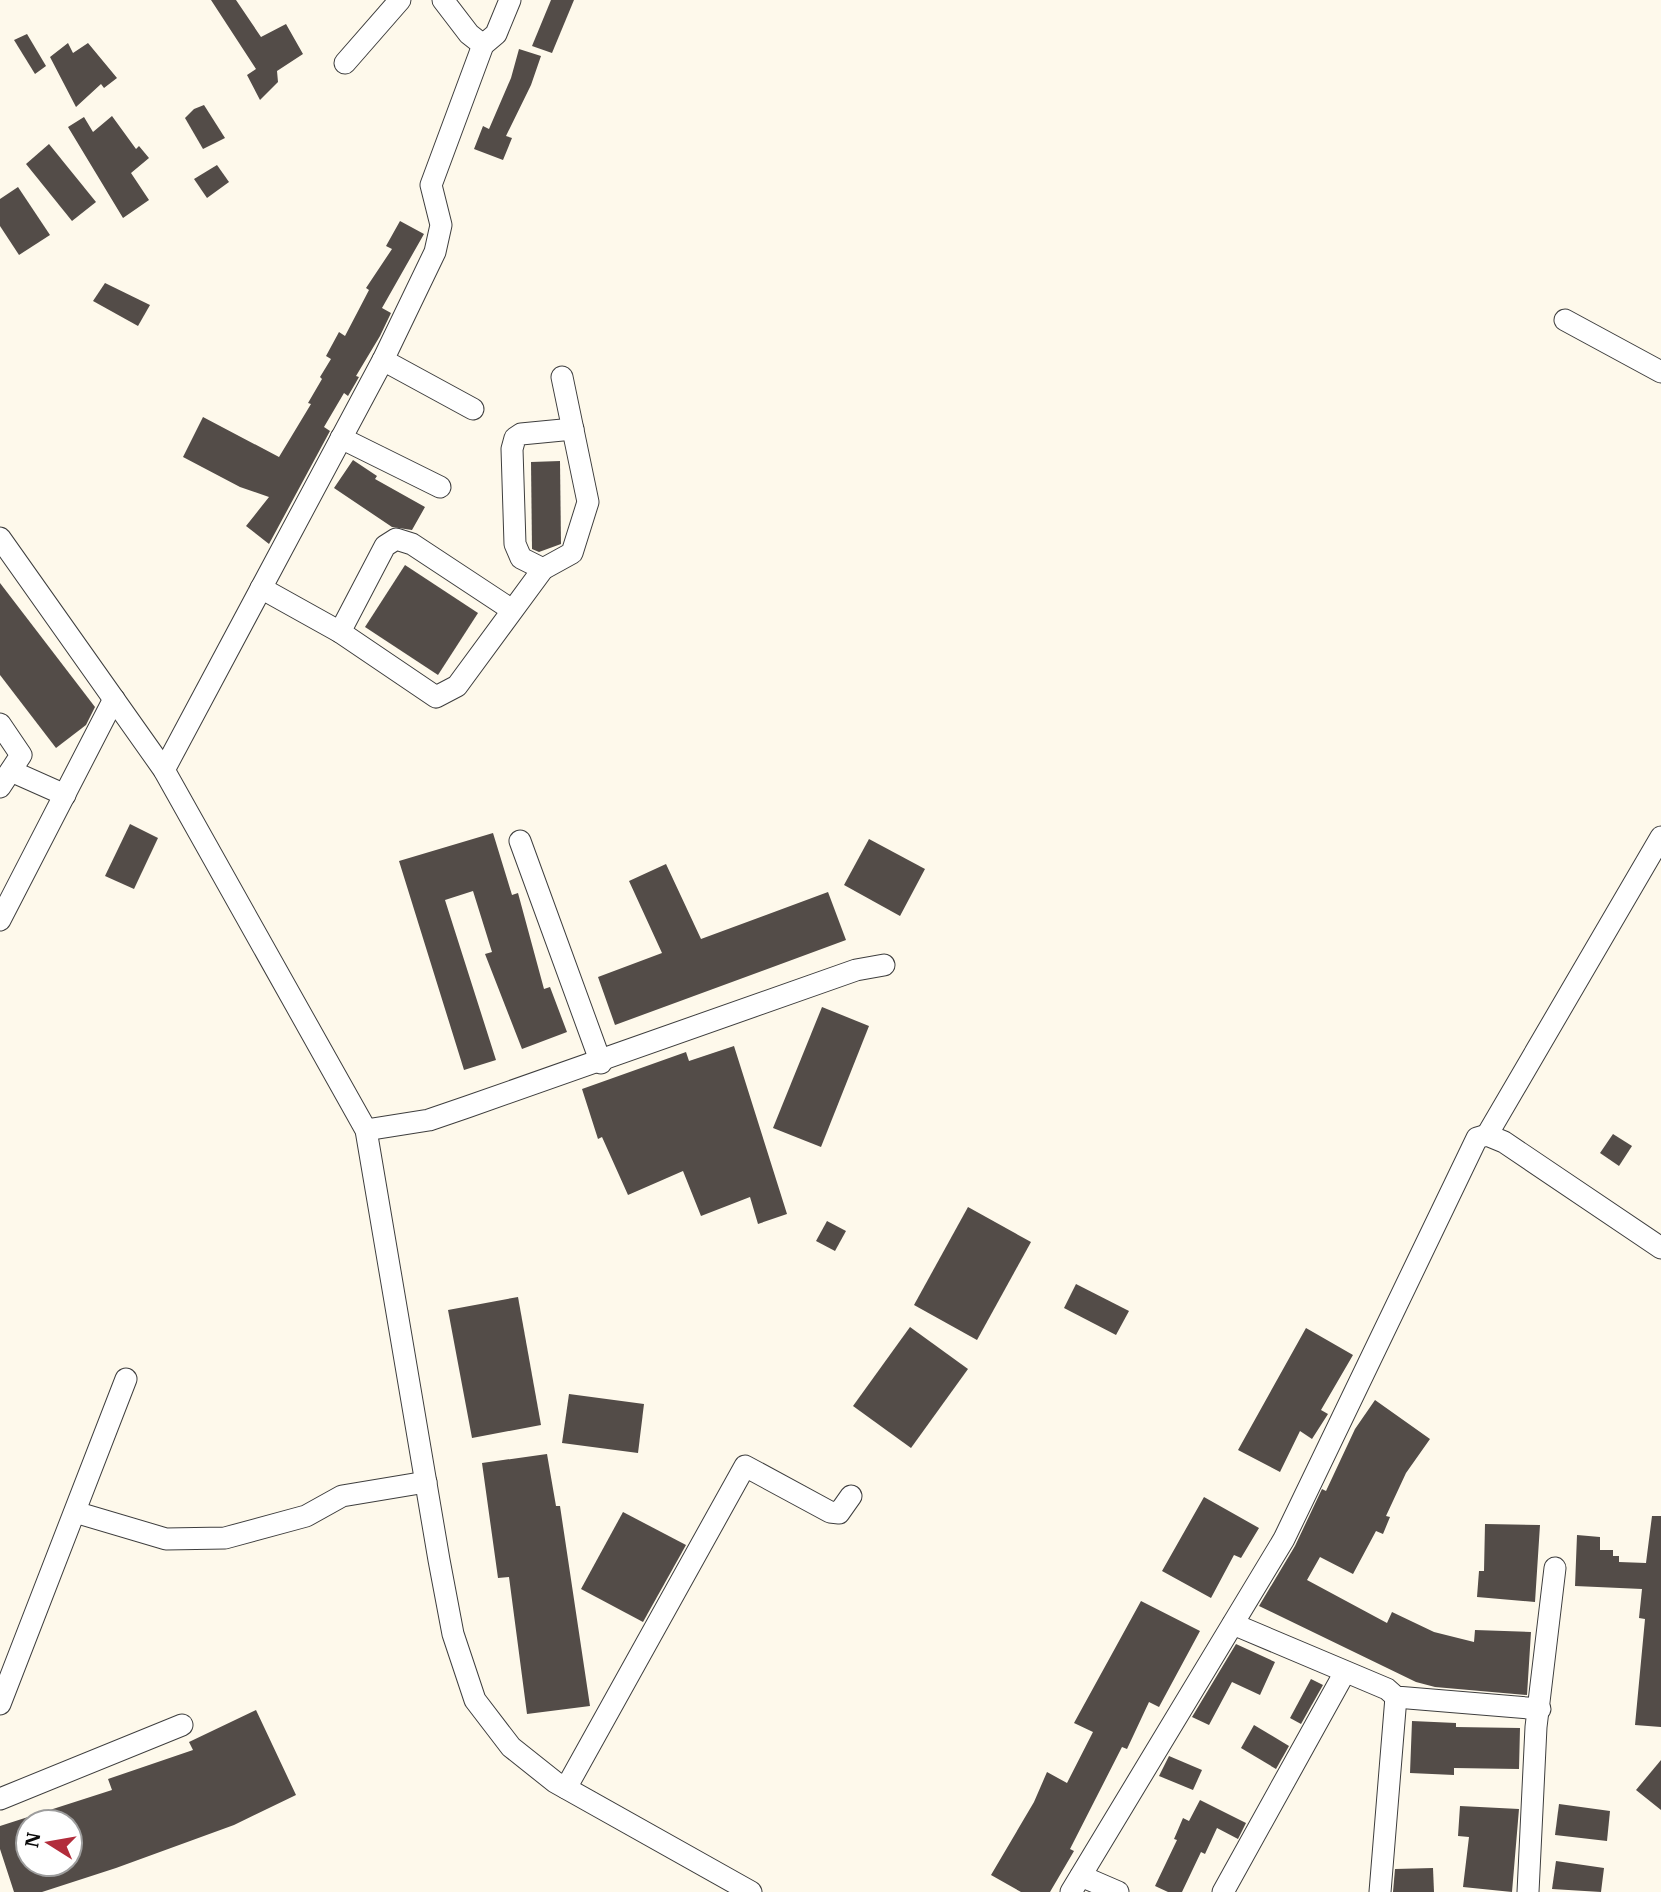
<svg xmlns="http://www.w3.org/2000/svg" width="1661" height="1892" font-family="'IBM Plex Serif',serif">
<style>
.building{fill:#534c48;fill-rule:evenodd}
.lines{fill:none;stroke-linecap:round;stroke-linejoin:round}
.minor-casing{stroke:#3e3e3e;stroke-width:23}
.minor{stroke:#fff;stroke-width:21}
</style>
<rect width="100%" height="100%" fill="#fef9eb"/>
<g class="building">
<polygon points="211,0 236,0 261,37 286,24 303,54 277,71 278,82 260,100 247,75 256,69"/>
<polygon points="551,0 574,0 552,53 532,46"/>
<polygon points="27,34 46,66 35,74 14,40"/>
<polygon points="68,43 73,53 88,43 117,78 104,88 101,84 76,107 50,57"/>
<polygon points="519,49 541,56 531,85 506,136 512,138 503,160 474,149 483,126 489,129 511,78"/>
<polygon points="204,105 225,138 203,149 185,118 194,109"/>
<polygon points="112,116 136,149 139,146 149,158 131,173 149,200 123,218 68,127 84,117 93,132"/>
<polygon points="49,144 96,202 72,221 26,164"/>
<polygon points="217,165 229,182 207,198 194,179"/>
<polygon points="18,187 50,235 19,255 0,226 0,199"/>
<polygon points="400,221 424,234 382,308 391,313 380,336 356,376 359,377 355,384 348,396 344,393 324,427 330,431 269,544 246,526 269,497 240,487 183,457 203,417 279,457 311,404 308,403 322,379 320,377 331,359 326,356 339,332 345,336 369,290 366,288 392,249 386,246"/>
<polygon points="105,283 150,305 138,326 93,301"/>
<polygon points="353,460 377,476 375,479 425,507 412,530 392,527 334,488"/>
<polygon points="560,461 561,544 539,552 532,549 531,462"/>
<polygon points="405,565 478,613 438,675 365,627"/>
<polygon points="0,583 95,707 86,725 56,748 0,675"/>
<polygon points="130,824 158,838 134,889 105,876"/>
<polygon points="493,833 512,895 518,893 544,989 550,987 567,1032 522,1049 485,954 492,952 473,891 445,900 496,1060 464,1070 399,861"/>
<polygon points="869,839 925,869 900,916 844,885"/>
<polygon points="666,864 701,939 828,892 846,940 615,1025 598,977 662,953 629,881"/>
<polygon points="822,1007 869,1026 821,1147 773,1128"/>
<polygon points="734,1046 787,1214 758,1224 750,1197 701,1216 683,1171 628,1195 602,1137 598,1139 582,1089 686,1052 689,1061"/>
<polygon points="1613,1134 1632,1146 1619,1166 1600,1153"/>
<polygon points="968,1207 1031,1242 977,1340 914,1305"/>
<polygon points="827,1221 846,1231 835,1251 816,1241"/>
<polygon points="1076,1284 1129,1311 1116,1335 1064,1308"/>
<polygon points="518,1297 541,1425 472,1438 448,1310"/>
<polygon points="910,1327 968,1369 911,1448 853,1406"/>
<polygon points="1306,1328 1353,1355 1321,1410 1328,1414 1312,1439 1300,1431 1280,1472 1238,1450"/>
<polygon points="569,1394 644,1404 638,1453 562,1443"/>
<polygon points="1375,1400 1430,1439 1406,1473 1386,1516 1390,1517 1383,1534 1376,1531 1353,1574 1320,1557 1307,1580 1387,1623 1392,1612 1434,1632 1474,1642 1475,1630 1531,1632 1527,1695 1435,1687 1416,1682 1259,1606 1295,1546 1322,1489 1326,1491 1355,1429"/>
<polygon points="547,1454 556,1506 560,1506 590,1706 527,1714 509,1577 498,1578 482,1463"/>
<polygon points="1204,1497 1259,1528 1241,1558 1234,1555 1211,1598 1162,1571"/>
<polygon points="623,1512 686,1545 643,1622 581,1589"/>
<polygon points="1652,1516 1661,1516 1661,1727 1635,1725 1645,1619 1639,1618 1642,1589 1575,1586 1577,1535 1600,1537 1600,1550 1613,1550 1613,1556 1619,1556 1619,1562 1646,1563"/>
<polygon points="1485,1524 1540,1525 1535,1602 1477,1597 1479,1571 1484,1571"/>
<polygon points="1141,1601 1200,1631 1159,1707 1149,1702 1127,1749 1122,1747 1070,1849 1074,1851 1050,1892 1021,1892 991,1875 1034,1802 1047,1772 1067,1783 1093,1732 1074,1723"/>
<polygon points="1236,1644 1275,1662 1260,1695 1232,1682 1209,1725 1192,1717"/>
<polygon points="1311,1679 1323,1685 1301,1724 1290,1718"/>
<path d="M256,1710L296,1795L234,1825L116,1868L42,1892H14L0,1849V1826L112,1790L108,1779L193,1750L189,1742ZM28,1822H70V1864H28Z"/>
<polygon points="1412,1721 1456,1723 1456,1727 1520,1728 1519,1769 1454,1768 1454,1775 1410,1773"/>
<polygon points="1254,1725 1289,1746 1276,1769 1241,1748"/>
<polygon points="1169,1756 1202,1770 1193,1790 1159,1776"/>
<polygon points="1661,1760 1661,1810 1636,1790"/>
<polygon points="1200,1800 1246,1823 1238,1839 1217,1828 1205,1854 1201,1852 1182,1892 1168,1892 1155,1886 1177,1840 1174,1839 1183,1818 1189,1821"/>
<polygon points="1559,1804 1610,1811 1607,1841 1555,1835"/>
<polygon points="1460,1806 1519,1809 1512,1892 1463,1887 1469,1837 1458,1836"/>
<polygon points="1556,1861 1604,1868 1601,1892 1552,1889"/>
<polygon points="1433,1868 1434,1892 1393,1892 1395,1869"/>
</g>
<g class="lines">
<g class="minor-casing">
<g id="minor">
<polyline points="443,0 469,34 483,45"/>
<polyline points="345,63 400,0"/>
<polyline points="1565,320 1661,372"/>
<polyline points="383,360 473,409"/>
<polyline points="341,438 440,487"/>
<polyline points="0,538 164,770 366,1130 439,1560 453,1634 475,1700 511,1747 555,1782 751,1892"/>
<polyline points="543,569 521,558 515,544 512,449 515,438 521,434 573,429"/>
<polyline points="261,588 340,632 436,697 457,686 543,569 572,553 588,502 562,377"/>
<polyline points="340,632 385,546 396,539 412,544 512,610"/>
<polyline points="0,724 21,755 0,787"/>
<polyline points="164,770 383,360 435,252 441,225 431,185 483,45 496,34 510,0"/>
<polyline points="11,771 65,795"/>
<polyline points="520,841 601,1063"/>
<polyline points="0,920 114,699"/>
<polyline points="366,1130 429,1120 467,1107 856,970 884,965"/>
<polyline points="1487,1135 1661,837"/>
<polyline points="75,1512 166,1539 225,1538 306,1516 342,1496 426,1482"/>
<polyline points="1233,1624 1387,1689 1396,1697 1540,1709"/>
<polyline points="0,1704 126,1379"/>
<polyline points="566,1788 745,1466 830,1512 839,1513 851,1496"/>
<polyline points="0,1799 182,1725"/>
<polyline points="1081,1876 1118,1892"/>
<polyline points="1071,1892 1284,1539 1477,1138 1487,1135 1504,1142 1661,1248"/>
<polyline points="1223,1892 1345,1672"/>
<polyline points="1380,1892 1396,1697"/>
<polyline points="1528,1892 1536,1727 1555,1568"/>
</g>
</g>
<use href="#minor" class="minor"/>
</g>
<g transform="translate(49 1843) rotate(281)"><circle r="33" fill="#ffffff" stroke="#9d9d9d" stroke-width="2"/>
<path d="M0-5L12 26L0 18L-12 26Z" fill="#b22c3b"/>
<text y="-10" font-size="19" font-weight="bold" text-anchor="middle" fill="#0b0b0b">N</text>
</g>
</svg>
